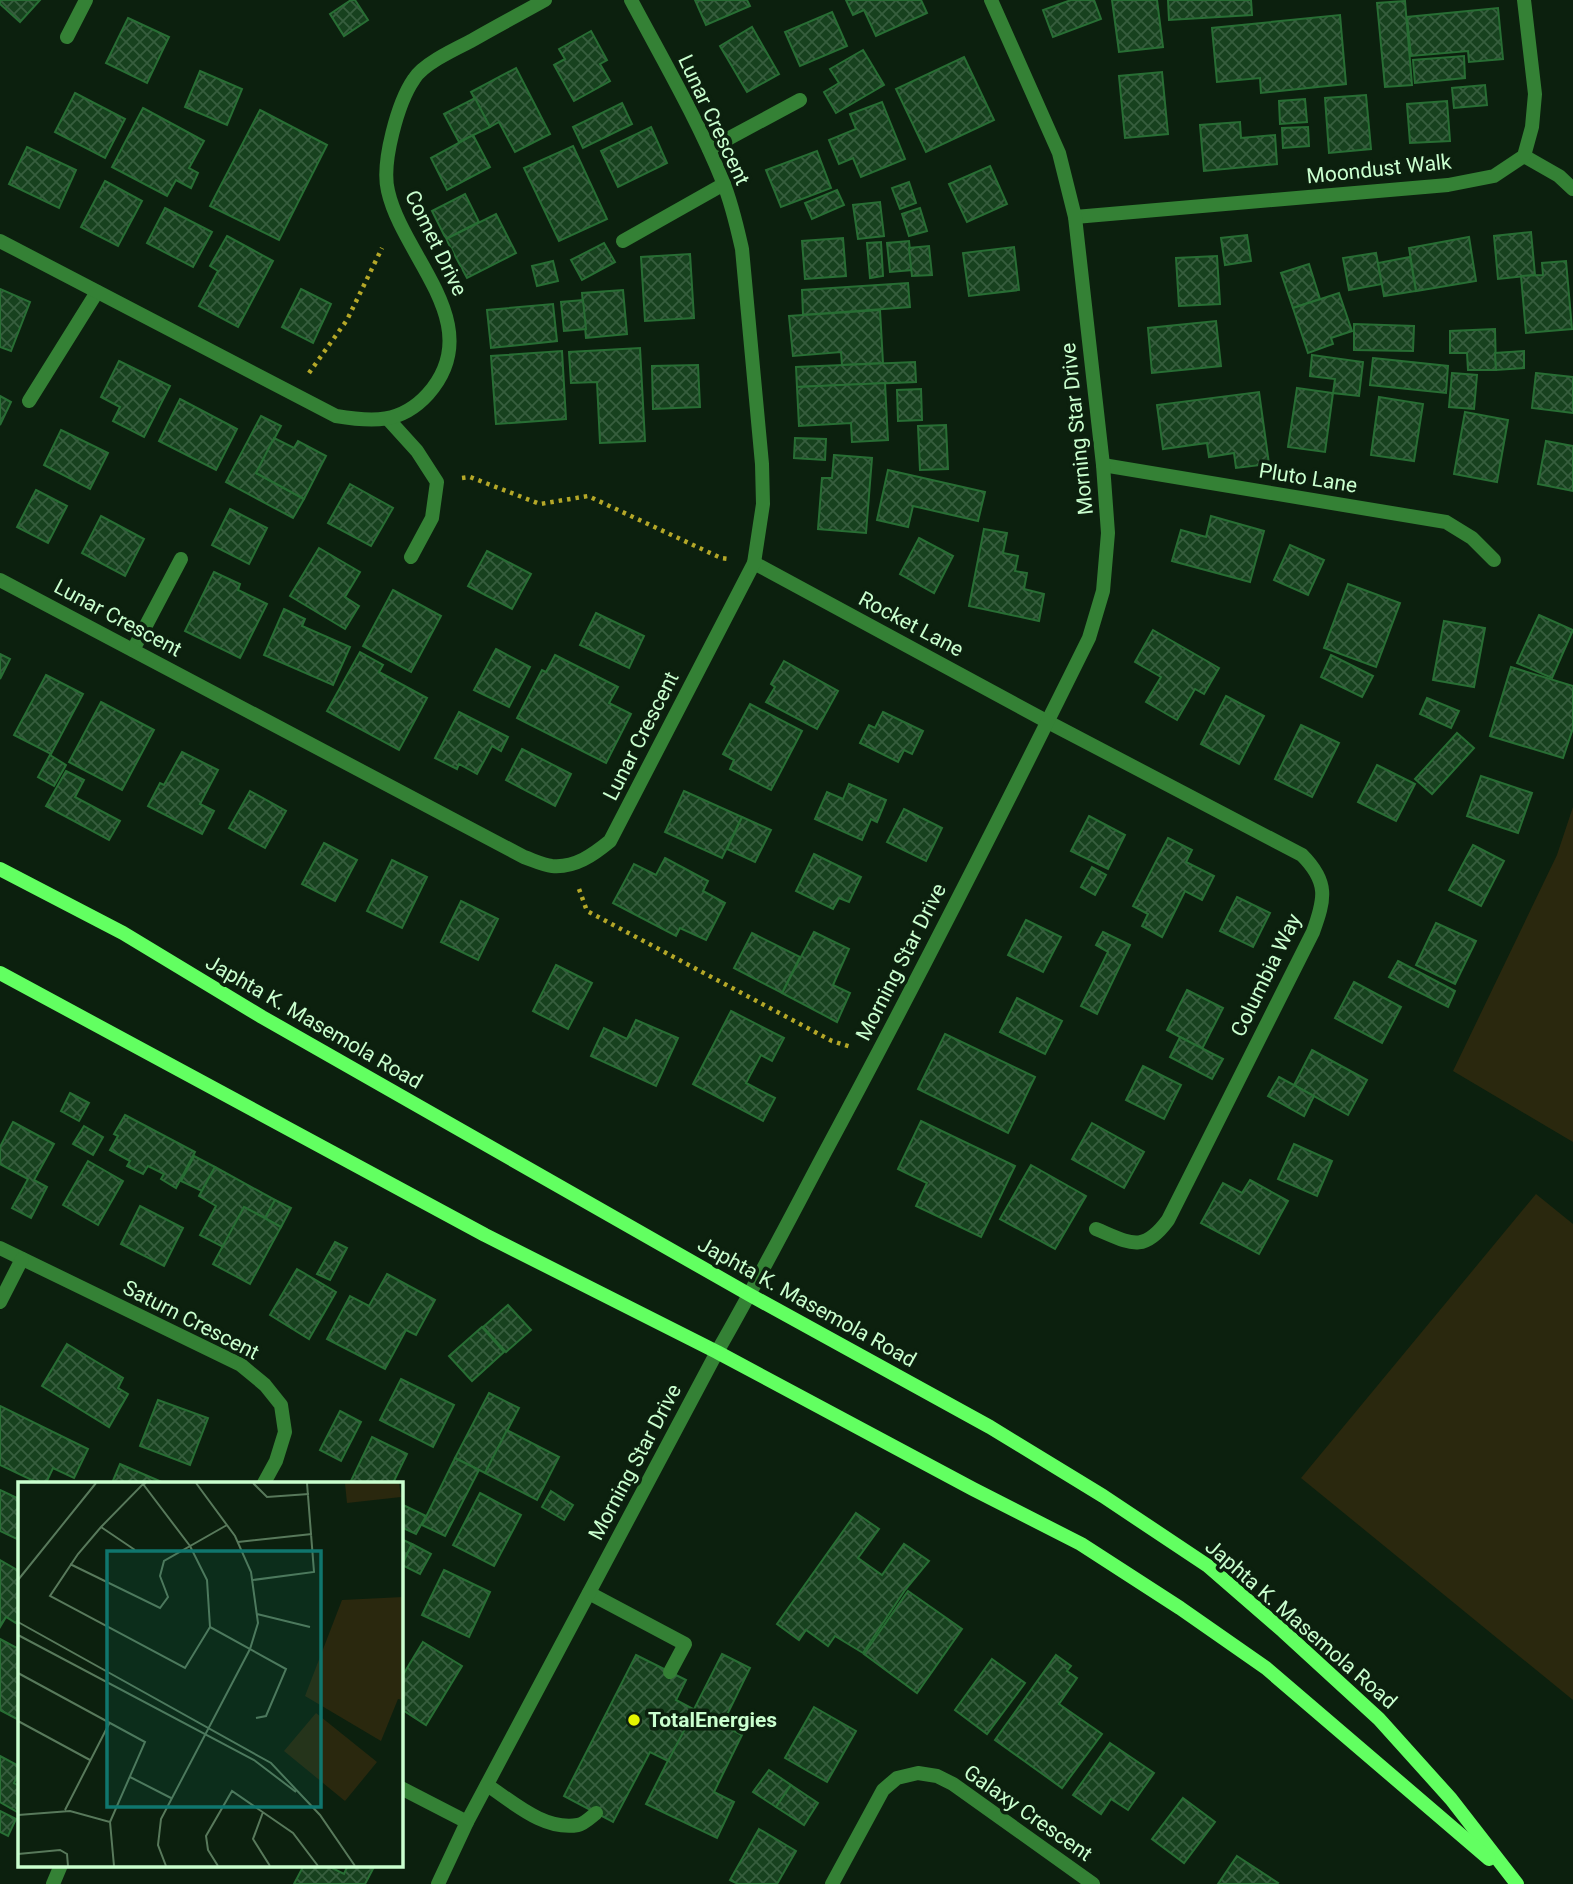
<svg xmlns="http://www.w3.org/2000/svg" width="1573" height="1884" font-family="Roboto,sans-serif">
<style>
.park{fill:#2a280e}
.building{fill:url(#building-cross-hatch);stroke:#286e34;stroke-width:2}
.lines{fill:none;stroke-linecap:round;stroke-linejoin:round}
.path{stroke:#b5a828;stroke-width:4.5;stroke-dasharray:3.5 5;stroke-linecap:butt}
.service{stroke:#348135;stroke-width:14}
.minor{stroke:#348135;stroke-width:14}
.secondary{stroke:#62ff61;stroke-width:14}
.poi-dot{fill:#e4f500;stroke:#0c200e;stroke-width:2.5}
.labels{text-anchor:middle;dominant-baseline:central;stroke-width:7;stroke-linejoin:round;paint-order:stroke}
.street-label{font-size:21px;fill:#caffcf;stroke:#0c200e}
.poi-label{font-size:21px;font-weight:bold;fill:#caffcf;stroke:#0c200e;text-anchor:start}
.inset-road{fill:none;stroke:#58795b;stroke-width:2}
.view{fill:#0f766e;fill-opacity:0.15;stroke:#0f766e;stroke-width:3.5}
.inset-edge{fill:none;stroke:#caffcf;stroke-width:3.5}
</style>
<defs>
<pattern id="building-cross-hatch" width="8" height="8" patternUnits="userSpaceOnUse" patternTransform="scale(1.75)"><rect width="8" height="8" fill="#17411e"/><path d="M0 0l8 8M0 8l8-8" fill="none" stroke="#375e3e"/></pattern>
</defs>
<rect width="100%" height="100%" fill="#0c200e"/>
<g class="park">
<polygon points="1573,807 1573,1142 1453,1071 1557,855"/>
<polygon points="1536,1194 1573,1224 1573,1700 1301,1478"/>
</g>
<g class="building">
<polygon points="0,0 40,0 20,22 0,4"/>
<polygon points="351,0 355,0 368,20 344,36 330,14"/>
<polygon points="695,0 747,0 750,6 706,25"/>
<polygon points="846,0 921,0 927,13 876,36 864,10 853,15"/>
<polygon points="1071,0 1094,0 1101,19 1053,37 1043,10"/>
<polygon points="1112,0 1157,0 1163,47 1119,52"/>
<polygon points="1168,0 1251,0 1252,15 1169,20"/>
<polygon points="1405,1 1412,85 1385,87 1377,3"/>
<polygon points="1498,8 1503,59 1469,62 1468,51 1411,56 1407,17"/>
<polygon points="832,12 847,46 800,66 785,32"/>
<polygon points="1340,15 1346,84 1261,93 1260,78 1217,82 1212,28"/>
<polygon points="128,18 169,37 147,83 106,63"/>
<polygon points="752,27 779,74 747,92 720,46"/>
<polygon points="591,31 607,60 600,64 610,81 574,101 554,65 565,59 559,49"/>
<polygon points="863,50 884,85 836,113 824,92 839,83 830,69"/>
<polygon points="1464,56 1465,78 1415,83 1413,60"/>
<polygon points="964,57 994,120 926,152 896,89"/>
<polygon points="516,68 550,134 515,152 499,122 490,127 471,92"/>
<polygon points="200,71 242,89 227,125 185,107"/>
<polygon points="1162,72 1168,134 1125,138 1119,76"/>
<polygon points="1485,85 1487,105 1454,108 1452,88"/>
<polygon points="75,93 125,119 105,158 55,132"/>
<polygon points="1366,95 1371,149 1329,153 1325,98"/>
<polygon points="475,98 490,127 459,142 444,114"/>
<polygon points="1305,99 1307,122 1280,124 1279,101"/>
<polygon points="1447,101 1450,141 1410,143 1407,104"/>
<polygon points="882,102 905,159 861,177 853,158 839,164 829,140 856,129 850,114"/>
<polygon points="622,103 632,124 583,148 573,127"/>
<polygon points="143,108 204,141 189,168 198,173 191,188 176,180 167,196 112,167"/>
<polygon points="260,110 327,145 279,240 210,206"/>
<polygon points="1240,122 1241,138 1275,135 1277,164 1204,171 1200,125"/>
<polygon points="651,127 667,163 618,187 601,151"/>
<polygon points="1308,127 1309,146 1283,148 1282,128"/>
<polygon points="473,135 490,167 447,190 431,158"/>
<polygon points="573,146 607,219 559,241 524,168"/>
<polygon points="27,147 76,170 59,208 9,184"/>
<polygon points="817,151 831,188 781,207 766,170"/>
<polygon points="990,166 1007,204 967,222 949,184"/>
<polygon points="105,181 142,201 118,246 81,227"/>
<polygon points="909,182 916,203 900,209 892,188"/>
<polygon points="837,190 844,205 812,219 805,203"/>
<polygon points="465,194 479,222 446,239 432,211"/>
<polygon points="880,202 884,236 858,239 853,205"/>
<polygon points="165,208 212,232 193,267 147,243"/>
<polygon points="920,208 927,231 909,236 902,214"/>
<polygon points="496,214 516,253 467,278 446,239"/>
<polygon points="1531,232 1535,275 1498,279 1494,236"/>
<polygon points="1247,235 1251,261 1225,265 1221,238"/>
<polygon points="227,236 273,261 238,327 199,306 218,271 210,266"/>
<polygon points="1469,237 1476,281 1416,291 1409,248"/>
<polygon points="843,238 846,276 805,279 802,241"/>
<polygon points="909,241 912,270 890,272 887,243"/>
<polygon points="881,242 883,276 870,278 867,243"/>
<polygon points="604,243 615,262 582,280 571,260"/>
<polygon points="929,246 932,275 912,276 909,248"/>
<polygon points="1014,247 1019,290 969,296 963,253"/>
<polygon points="1376,253 1382,284 1349,290 1343,258"/>
<polygon points="690,254 694,318 645,321 641,257"/>
<polygon points="1217,256 1220,304 1179,306 1176,258"/>
<polygon points="1410,257 1416,291 1384,296 1378,263"/>
<polygon points="553,261 558,281 537,286 532,266"/>
<polygon points="1566,261 1572,329 1526,333 1521,276 1543,275 1542,263"/>
<polygon points="1309,264 1320,299 1293,308 1281,273"/>
<polygon points="908,283 910,307 803,315 802,290"/>
<polygon points="0,289 30,302 11,351 0,347"/>
<polygon points="301,289 331,304 313,343 282,327"/>
<polygon points="623,290 627,334 586,338 582,293"/>
<polygon points="1339,293 1352,331 1331,338 1333,344 1308,353 1293,308"/>
<polygon points="583,300 586,329 564,331 561,302"/>
<polygon points="553,304 557,341 491,348 487,310"/>
<polygon points="880,310 883,363 842,365 841,352 793,356 789,316"/>
<polygon points="1216,321 1221,366 1152,373 1148,328"/>
<polygon points="1354,324 1414,326 1413,351 1354,350"/>
<polygon points="1495,329 1496,370 1468,370 1467,353 1450,353 1450,331"/>
<polygon points="640,348 645,441 600,443 597,382 571,383 569,352"/>
<polygon points="562,351 566,419 496,424 491,356"/>
<polygon points="1524,351 1524,368 1496,370 1495,353"/>
<polygon points="1312,355 1363,362 1359,396 1333,393 1335,379 1310,376"/>
<polygon points="1373,358 1448,366 1446,393 1370,385"/>
<polygon points="119,361 170,386 144,437 113,421 120,407 101,397"/>
<polygon points="915,362 916,382 797,387 796,367"/>
<polygon points="698,365 700,407 653,409 652,366"/>
<polygon points="1452,373 1477,375 1474,409 1449,407"/>
<polygon points="1536,373 1573,377 1573,413 1532,408"/>
<polygon points="885,383 888,440 852,442 851,423 799,426 797,387"/>
<polygon points="1297,388 1333,393 1325,452 1288,447"/>
<polygon points="921,389 922,420 898,421 897,390"/>
<polygon points="1259,392 1269,464 1236,468 1234,453 1209,457 1207,443 1163,449 1157,405"/>
<polygon points="0,396 11,402 0,425"/>
<polygon points="1379,397 1423,404 1414,461 1371,455"/>
<polygon points="180,399 237,429 216,470 159,441"/>
<polygon points="1465,412 1508,420 1497,482 1454,474"/>
<polygon points="261,416 281,426 256,473 304,499 293,518 226,482"/>
<polygon points="946,425 948,469 920,470 918,426"/>
<polygon points="61,430 108,453 90,489 44,465"/>
<polygon points="274,438 294,448 298,441 326,456 304,499 256,473"/>
<polygon points="795,438 826,439 825,460 794,458"/>
<polygon points="1546,441 1573,446 1573,491 1538,484"/>
<polygon points="834,455 872,458 866,533 818,529 822,478 832,478"/>
<polygon points="888,470 985,492 978,521 913,506 908,527 877,520"/>
<polygon points="350,484 393,508 371,546 328,523"/>
<polygon points="36,490 67,506 48,543 17,527"/>
<polygon points="230,509 267,528 249,564 212,545"/>
<polygon points="101,516 144,539 125,576 82,553"/>
<polygon points="1211,516 1264,531 1250,582 1172,561 1181,530 1206,537"/>
<polygon points="984,529 1007,533 1003,553 1018,556 1015,571 1027,573 1024,589 1044,594 1039,621 969,606"/>
<polygon points="919,538 953,556 934,593 900,574"/>
<polygon points="1290,545 1324,560 1308,595 1274,580"/>
<polygon points="319,548 360,572 345,597 359,606 345,629 290,596"/>
<polygon points="487,551 531,574 512,609 468,586"/>
<polygon points="214,572 240,584 238,590 267,604 240,658 185,631"/>
<polygon points="1348,584 1400,603 1376,667 1324,648"/>
<polygon points="393,590 441,616 411,672 363,646"/>
<polygon points="284,609 305,619 302,626 350,647 333,685 264,655"/>
<polygon points="596,613 644,636 629,668 580,645"/>
<polygon points="1539,615 1573,630 1552,678 1517,663"/>
<polygon points="1444,621 1485,628 1474,687 1433,680"/>
<polygon points="1153,630 1219,668 1204,694 1195,689 1177,720 1146,702 1161,677 1135,662"/>
<polygon points="496,649 530,667 509,707 474,690"/>
<polygon points="360,652 383,665 379,672 427,698 399,750 327,711"/>
<polygon points="0,654 10,659 0,679"/>
<polygon points="555,655 618,687 609,703 631,714 606,763 517,718 542,670 546,672"/>
<polygon points="1331,655 1373,676 1362,697 1321,677"/>
<polygon points="784,661 838,691 817,729 766,702 775,687 771,684"/>
<polygon points="1511,667 1573,686 1573,728 1563,758 1490,736"/>
<polygon points="46,675 83,694 51,754 14,735"/>
<polygon points="1226,696 1264,716 1239,764 1201,744"/>
<polygon points="1427,698 1459,711 1451,728 1420,714"/>
<polygon points="101,702 154,730 122,790 69,762"/>
<polygon points="750,704 802,731 771,790 730,769 734,760 723,754"/>
<polygon points="459,712 508,737 501,751 492,746 477,774 459,764 457,769 435,758"/>
<polygon points="883,712 923,731 912,754 904,750 898,762 860,743 869,725 875,728"/>
<polygon points="1301,725 1339,743 1312,797 1275,779"/>
<polygon points="1457,733 1474,748 1432,794 1415,779"/>
<polygon points="522,749 571,774 555,806 506,780"/>
<polygon points="182,752 218,770 200,804 214,811 202,834 148,806 160,783 164,785"/>
<polygon points="50,755 66,765 54,786 38,777"/>
<polygon points="1377,765 1415,784 1396,821 1358,802"/>
<polygon points="66,771 84,780 75,797 120,821 109,840 46,806"/>
<polygon points="1481,776 1532,793 1518,833 1467,816"/>
<polygon points="849,784 886,800 877,822 871,819 862,840 815,819 827,792 843,799"/>
<polygon points="250,791 286,811 265,848 229,828"/>
<polygon points="684,791 742,817 722,858 665,832"/>
<polygon points="904,809 942,828 926,861 887,842"/>
<polygon points="1089,816 1125,835 1108,869 1071,851"/>
<polygon points="742,817 771,830 755,862 727,849"/>
<polygon points="1168,838 1192,850 1186,862 1214,876 1202,900 1185,891 1162,937 1142,926 1148,914 1133,906"/>
<polygon points="324,843 357,860 335,901 302,884"/>
<polygon points="1473,845 1504,861 1481,906 1449,890"/>
<polygon points="814,854 861,877 849,902 839,898 833,909 796,891"/>
<polygon points="665,858 708,881 703,891 725,903 706,940 680,928 676,936 613,903 634,864 656,875"/>
<polygon points="392,860 427,877 402,928 367,911"/>
<polygon points="1092,867 1106,875 1095,895 1081,887"/>
<polygon points="1237,897 1270,913 1253,947 1220,931"/>
<polygon points="461,901 498,919 478,960 441,942"/>
<polygon points="1026,920 1061,937 1043,972 1008,955"/>
<polygon points="1436,923 1476,941 1455,984 1416,965"/>
<polygon points="814,932 849,949 833,985 850,993 837,1022 782,993"/>
<polygon points="1103,932 1130,945 1097,1014 1081,1006 1108,952 1096,945"/>
<polygon points="752,933 800,957 782,993 734,968"/>
<polygon points="1398,961 1455,991 1448,1007 1389,977"/>
<polygon points="556,965 592,983 568,1029 533,1011"/>
<polygon points="1354,982 1401,1007 1382,1043 1335,1018"/>
<polygon points="1187,990 1223,1008 1202,1049 1167,1030"/>
<polygon points="1017,998 1062,1021 1045,1054 1000,1032"/>
<polygon points="731,1011 784,1038 772,1061 761,1055 746,1083 775,1098 763,1121 693,1084"/>
<polygon points="636,1020 678,1038 656,1086 591,1056 604,1028 627,1039"/>
<polygon points="945,1034 1035,1077 1008,1133 918,1089"/>
<polygon points="1180,1037 1223,1059 1212,1079 1170,1057"/>
<polygon points="1312,1050 1367,1080 1348,1115 1294,1085"/>
<polygon points="1143,1066 1181,1085 1164,1119 1126,1100"/>
<polygon points="1279,1077 1314,1096 1304,1116 1268,1096"/>
<polygon points="70,1093 89,1103 79,1121 61,1111"/>
<polygon points="125,1115 195,1152 176,1188 161,1179 164,1174 148,1166 143,1174 127,1166 130,1161 110,1150 118,1136 114,1134"/>
<polygon points="921,1121 1015,1166 981,1237 916,1206 927,1183 898,1169"/>
<polygon points="13,1122 54,1144 34,1180 47,1187 31,1218 12,1208 28,1179 0,1164 0,1147"/>
<polygon points="1092,1123 1144,1152 1124,1188 1072,1159"/>
<polygon points="84,1126 103,1137 93,1155 73,1144"/>
<polygon points="1294,1144 1332,1161 1317,1196 1278,1179"/>
<polygon points="194,1156 215,1167 202,1191 181,1181"/>
<polygon points="88,1161 123,1181 98,1225 63,1205"/>
<polygon points="1031,1165 1086,1196 1055,1249 1000,1219"/>
<polygon points="215,1167 275,1200 265,1218 244,1207 223,1247 200,1235 216,1206 199,1196"/>
<polygon points="1250,1180 1288,1201 1259,1254 1201,1223 1223,1183 1242,1193"/>
<polygon points="275,1200 291,1208 281,1227 265,1218"/>
<polygon points="140,1206 183,1228 164,1266 121,1244"/>
<polygon points="244,1207 281,1227 250,1284 213,1264"/>
<polygon points="335,1242 347,1248 330,1280 317,1274"/>
<polygon points="297,1269 336,1292 309,1339 270,1315"/>
<polygon points="387,1274 435,1300 416,1335 406,1330 385,1369 327,1339 350,1296 369,1306"/>
<polygon points="508,1305 531,1330 506,1352 483,1327"/>
<polygon points="482,1327 504,1352 472,1381 449,1356"/>
<polygon points="67,1344 123,1378 118,1388 128,1394 109,1427 42,1386"/>
<polygon points="401,1379 454,1405 433,1447 380,1420"/>
<polygon points="489,1393 519,1408 485,1473 455,1458"/>
<polygon points="158,1400 208,1418 190,1465 140,1446"/>
<polygon points="0,1406 88,1449 74,1478 53,1468 46,1483 38,1483 0,1465"/>
<polygon points="340,1411 361,1422 341,1461 320,1450"/>
<polygon points="507,1430 559,1457 537,1500 485,1473"/>
<polygon points="372,1437 407,1454 393,1483 350,1483"/>
<polygon points="455,1458 479,1470 445,1536 422,1525"/>
<polygon points="120,1464 164,1483 112,1483"/>
<polygon points="0,1490 19,1499 19,1540 0,1531"/>
<polygon points="551,1491 573,1505 564,1520 542,1507"/>
<polygon points="480,1493 521,1515 494,1566 453,1545"/>
<polygon points="401,1504 426,1516 416,1534 401,1527"/>
<polygon points="856,1513 879,1529 858,1558 882,1575 904,1544 929,1561 905,1590 863,1653 835,1636 828,1646 806,1630 799,1640 777,1624"/>
<polygon points="401,1539 412,1544 402,1565 401,1565"/>
<polygon points="412,1544 431,1554 420,1574 402,1565"/>
<polygon points="0,1560 19,1571 19,1625 6,1617 0,1627"/>
<polygon points="444,1570 490,1592 469,1637 422,1615"/>
<polygon points="908,1591 962,1629 917,1693 864,1654"/>
<polygon points="0,1639 19,1649 19,1720 0,1710"/>
<polygon points="423,1642 462,1666 426,1725 401,1709 401,1678"/>
<polygon points="722,1654 750,1668 722,1725 742,1735 714,1792 734,1802 717,1838 646,1804"/>
<polygon points="636,1655 686,1680 676,1700 695,1710 668,1761 650,1752 613,1822 564,1796"/>
<polygon points="1056,1655 1071,1666 1067,1671 1077,1678 1059,1704 1102,1734 1062,1788 995,1740"/>
<polygon points="992,1659 1025,1683 987,1734 955,1710"/>
<polygon points="814,1707 856,1731 827,1782 785,1758"/>
<polygon points="1110,1743 1154,1773 1128,1810 1111,1799 1101,1814 1073,1795"/>
<polygon points="0,1756 19,1766 19,1773 14,1783 19,1786 19,1813 0,1802"/>
<polygon points="769,1770 791,1785 776,1807 753,1792"/>
<polygon points="791,1785 818,1803 804,1825 776,1807"/>
<polygon points="1183,1798 1215,1822 1184,1863 1152,1839"/>
<polygon points="0,1811 16,1819 8,1836 0,1832"/>
<polygon points="759,1829 796,1851 777,1884 738,1884 730,1880"/>
<polygon points="1237,1856 1278,1883 1277,1884 1218,1884"/>
<polygon points="304,1865 331,1865 330,1867 344,1874 348,1865 375,1865 365,1884 294,1884"/>
</g>
<g class="lines">
<g class="path">
<polyline points="309,373 347,320 382,248"/>
<polyline points="462,478 470,477 540,504 588,496 721,558 729,559"/>
<polyline points="579,889 587,911 832,1041 851,1047"/>
</g>
<g class="service">
<polyline points="67,37 86,0"/>
<polyline points="709,149 800,100"/>
<polyline points="1524,156 1559,176 1573,189"/>
<polyline points="623,241 724,184"/>
<polyline points="29,401 97,292"/>
<polyline points="388,419 417,451 437,482 432,518 411,557"/>
<polyline points="133,650 181,559"/>
<polyline points="589,1593 685,1644 670,1672"/>
<path d="M487,1785C513,1802 544,1831 578,1825C584,1824 591,1817 596,1813"/>
</g>
<g class="minor">
<polyline points="1075,217 1448,185 1494,176 1524,156 1532,127 1535,94 1524,0"/>
<path d="M0,241L336,416C372,422 401,424 428,394C489,325 403,258 388,191C381,163 398,102 414,79C423,64 455,49 471,41C495,27 520,14 545,0"/>
<polyline points="1103,465 1446,522 1472,538 1494,560"/>
<path d="M754,563L1048,722L1302,855C1329,882 1325,899 1313,932L1168,1220C1143,1254 1130,1243 1096,1229"/>
<path d="M0,580L524,857C533,860 543,865 552,866C575,868 593,855 610,841L754,563L763,504L762,464L742,249C737,227 732,204 723,182C698,120 663,60 631,0"/>
<polyline points="0,1248 241,1365 265,1385 281,1405 285,1432 276,1461 264,1483"/>
<polyline points="0,1302 22,1259"/>
<polyline points="401,1788 467,1822"/>
<polyline points="53,1884 61,1865"/>
<path d="M438,1884L467,1822L717,1352C754,1288 788,1222 823,1156C915,985 1003,812 1089,638L1103,591L1108,533L1103,465L1075,217L1059,153L991,0"/>
<polyline points="832,1884 883,1790 897,1778 918,1773 937,1776 953,1784 1093,1884"/>
</g>
<g class="secondary">
<polyline points="0,869 123,933 262,1017 750,1295 990,1427 1103,1496 1208,1566 1283,1631 1379,1719 1451,1799 1517,1884"/>
<polyline points="0,973 485,1235 717,1352 973,1489 1081,1544 1180,1608 1266,1668 1489,1859"/>
</g>
</g>
<circle class="poi-dot" cx="634" cy="1720" r="7"/>
<g class="labels">
<g class="street-label">
<text transform="translate(714 120) rotate(65)">Lunar Crescent</text>
<text transform="translate(1379 169) rotate(-6)">Moondust Walk</text>
<text transform="translate(436 243) rotate(64)">Comet Drive</text>
<text transform="translate(1077 429) rotate(-96)">Morning Star Drive</text>
<text transform="translate(1308 478) rotate(9)">Pluto Lane</text>
<text transform="translate(118 618) rotate(28)">Lunar Crescent</text>
<text transform="translate(911 624) rotate(28)">Rocket Lane</text>
<text transform="translate(641 736) rotate(-63)">Lunar Crescent</text>
<text transform="translate(901 962) rotate(-63)">Morning Star Drive</text>
<text transform="translate(1266 975) rotate(-64)">Columbia Way</text>
<text transform="translate(314 1022) rotate(30)">Japhta K. Masemola Road</text>
<text transform="translate(807 1302) rotate(29)">Japhta K. Masemola Road</text>
<text transform="translate(191 1320) rotate(27)">Saturn Crescent</text>
<text transform="translate(635 1462) rotate(-62)">Morning Star Drive</text>
<text transform="translate(1301 1624) rotate(41)">Japhta K. Masemola Road</text>
<text transform="translate(1028 1813) rotate(35)">Galaxy Crescent</text>
</g>
<g class="poi-label">
<text x="648" y="1720">TotalEnergies</text>
</g>
</g>
<g transform="translate(18 1482)">
<rect width="385" height="385" fill="#0c200e"/>
<path d="M327,1H381L383,15L329,21ZM385,115V218L380,217L363,259L287,214L324,118ZM298,231L359,280L327,319L266,269Z" fill="#2a280e"/>
<path class="inset-road" d="M235,1L249,15L291,12M125,2L172,64L189,98L192,145L167,186L32,114L60,72L83,45L125,2L128,1M83,45L117,68M220,60L294,52M52,82L142,126L150,115L142,94L146,79L209,43M0,98L78,1M235,98L296,90L289,1M239,132L292,145M0,140L253,281L302,333L337,384M192,145L268,187L248,234L238,236M0,153L236,278L278,310M0,191L127,260L92,340M0,239L72,278M112,295L153,316M47,328L92,240M245,330L235,357L252,384M0,333L52,329L92,340L96,384M0,372L42,368L49,372L50,384M148,384L140,363L143,337L232,167L240,141L233,90L217,54L178,1M200,384L190,368L188,354L214,309L275,351L300,384"/>
<path class="view" d="M89,69H303V325H89Z"/>
<rect width="385" height="385" class="inset-edge"/>
</g>
</svg>
